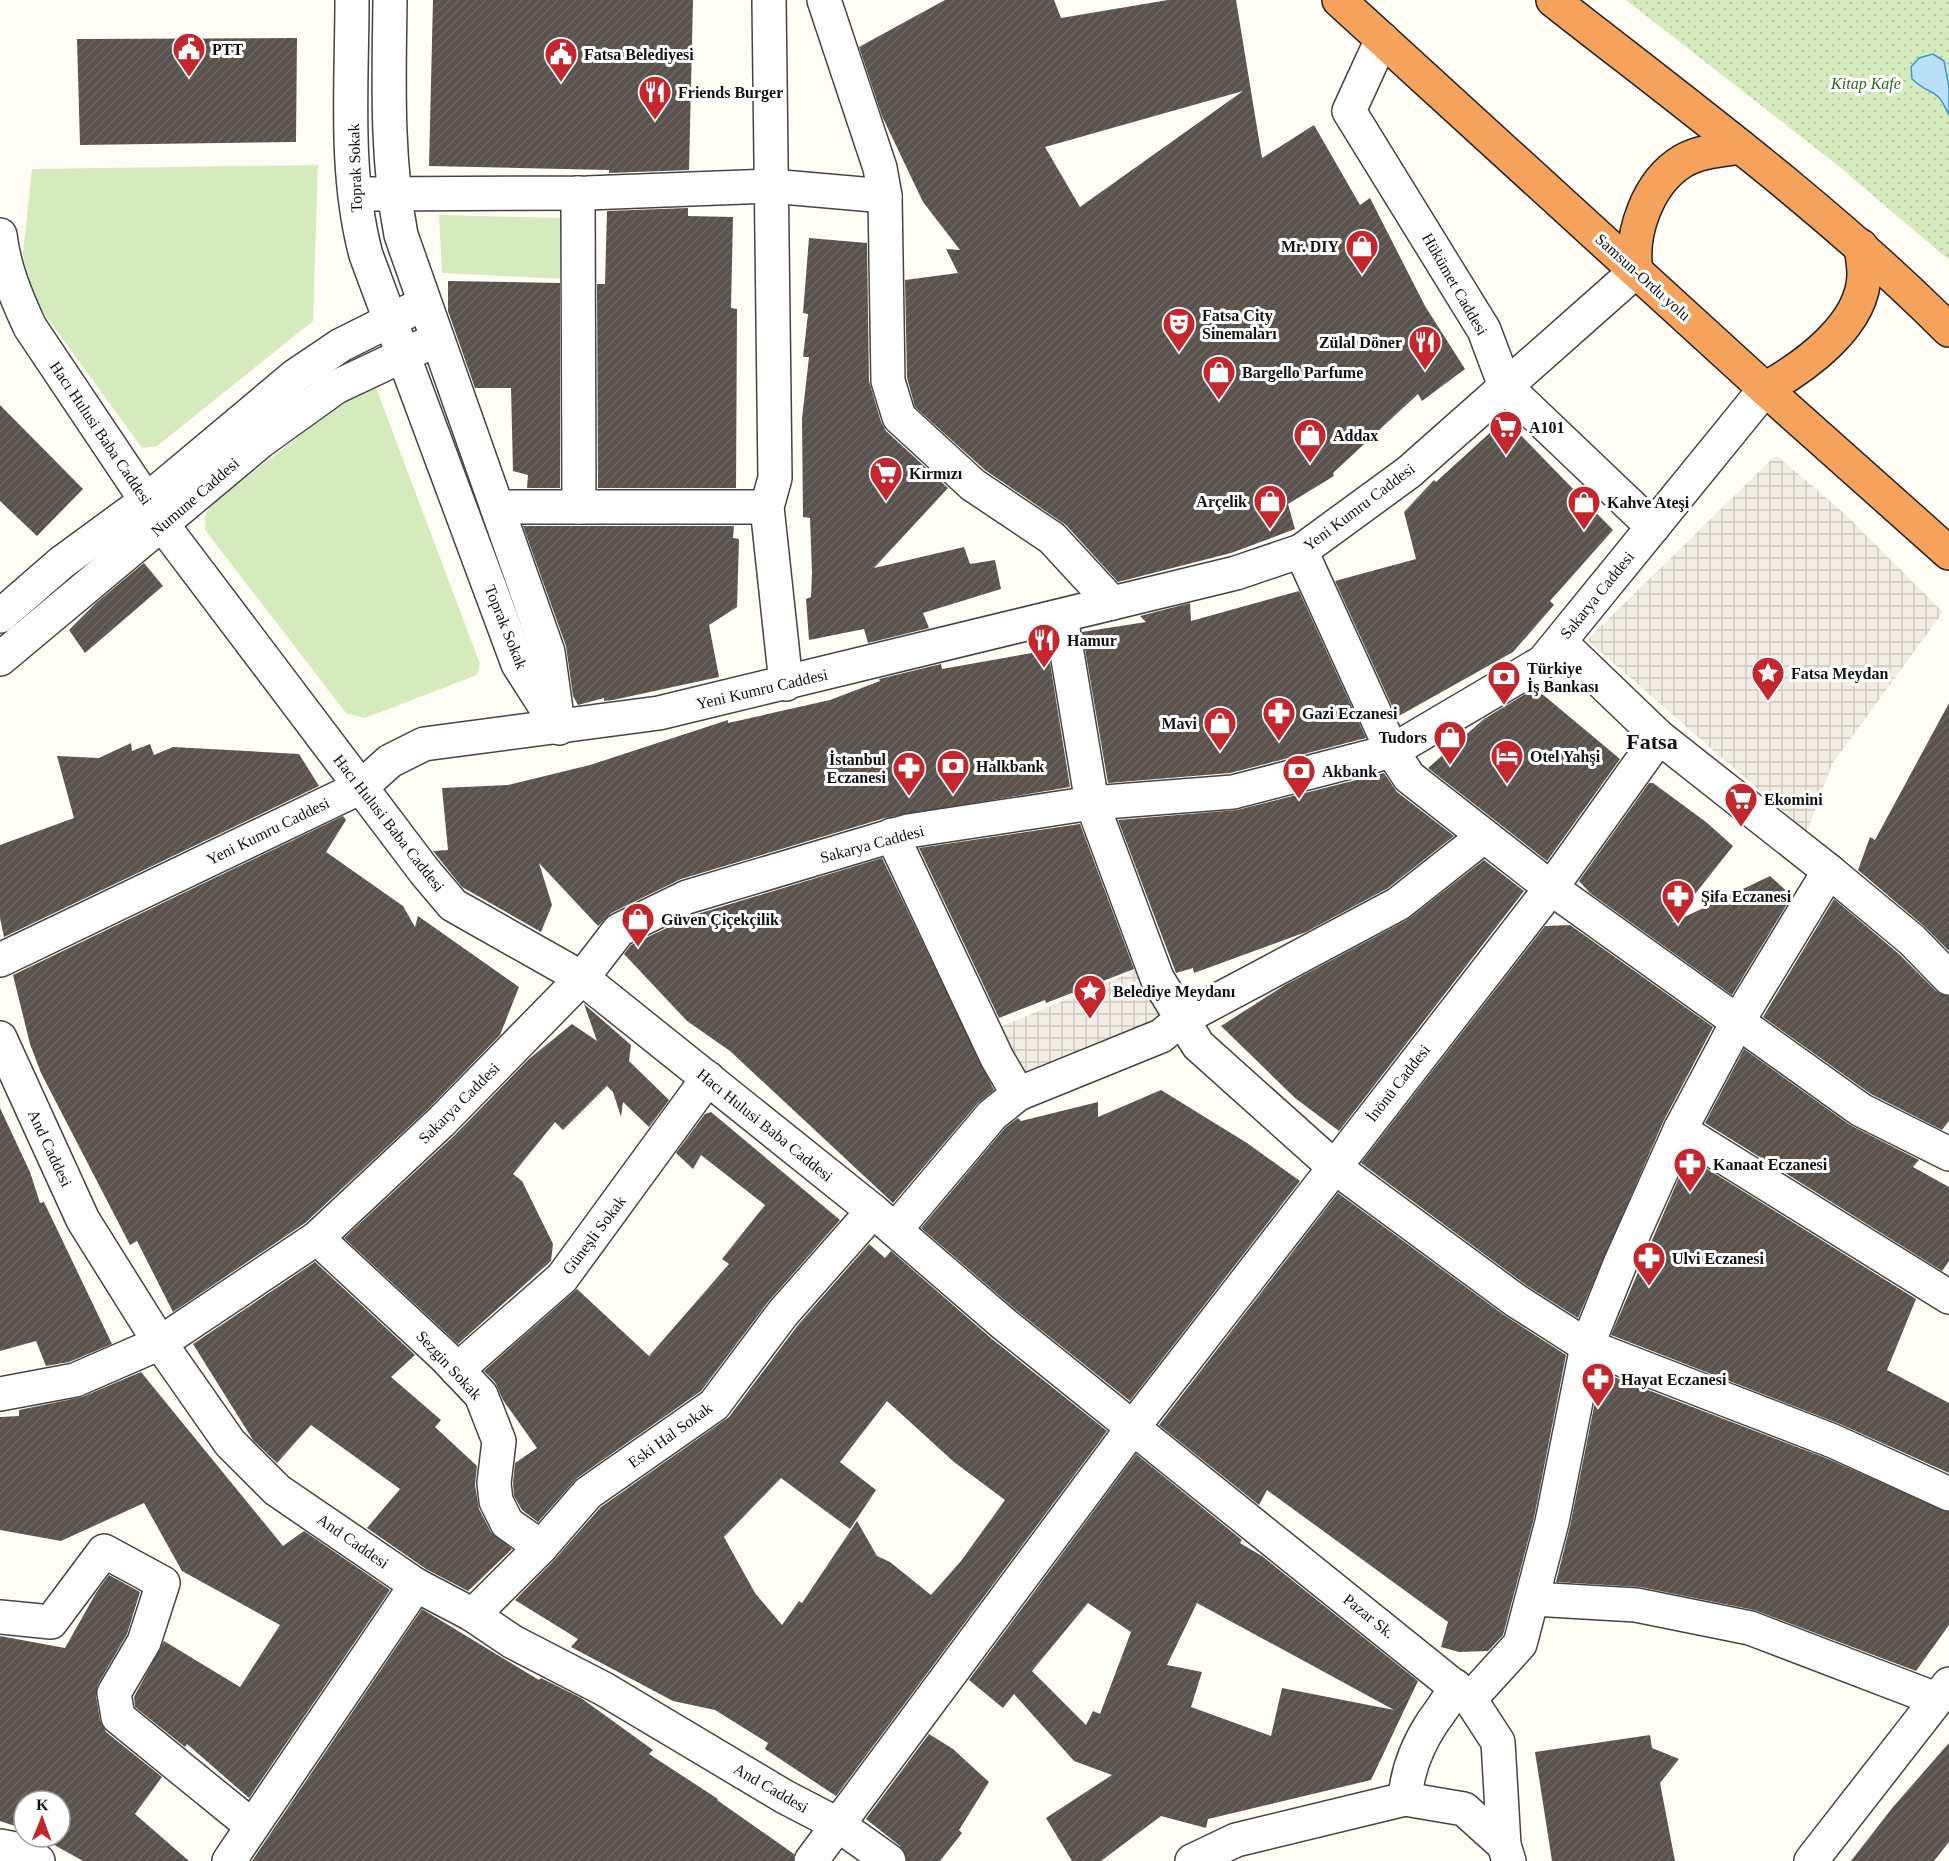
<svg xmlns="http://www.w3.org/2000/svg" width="1949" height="1861" font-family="Georgia,serif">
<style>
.grass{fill:#d5ebbd}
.park{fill:url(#park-dots)}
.plaza{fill:url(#plaza-grid)}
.water{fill:#b9e0f7;stroke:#3f96cf;stroke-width:1.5}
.building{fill:url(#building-hatch);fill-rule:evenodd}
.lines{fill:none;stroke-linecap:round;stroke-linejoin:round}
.minor-casing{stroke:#444;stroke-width:36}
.highway-casing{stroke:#222;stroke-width:36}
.minor{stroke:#fff;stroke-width:33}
.highway{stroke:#f5a25d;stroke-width:33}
.labels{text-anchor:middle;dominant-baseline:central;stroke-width:6;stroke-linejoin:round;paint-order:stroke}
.poi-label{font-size:16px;font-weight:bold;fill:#111;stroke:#fff;text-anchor:start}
.park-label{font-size:16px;font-style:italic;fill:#2f6b1f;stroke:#fff}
.street-label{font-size:16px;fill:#111;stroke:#fff}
.district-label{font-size:22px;font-weight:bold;fill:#111;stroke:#fff}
</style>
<defs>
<pattern id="park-dots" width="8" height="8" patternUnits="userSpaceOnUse" patternTransform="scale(1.5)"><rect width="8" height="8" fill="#d5ebbd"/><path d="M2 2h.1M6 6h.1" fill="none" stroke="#b6c8a1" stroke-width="1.8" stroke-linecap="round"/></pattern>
<pattern id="plaza-grid" width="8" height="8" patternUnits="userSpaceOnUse" patternTransform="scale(1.5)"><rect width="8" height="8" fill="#f1ede2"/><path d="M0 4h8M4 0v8" fill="none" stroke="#cecac1"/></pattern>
<pattern id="building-hatch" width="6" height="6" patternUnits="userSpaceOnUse" patternTransform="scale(1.5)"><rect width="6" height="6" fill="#5a524d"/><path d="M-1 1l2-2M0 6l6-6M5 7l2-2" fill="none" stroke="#6d6662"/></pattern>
</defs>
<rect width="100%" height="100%" fill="#fffdf5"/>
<g class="grass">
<polygon points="318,165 313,321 157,446 142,448 43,312 28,286 23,253 32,169"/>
<polygon points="439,215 566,218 565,279 442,273"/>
<polygon points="375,385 480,664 477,675 365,718 346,713 205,530 205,516 210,506 353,394"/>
</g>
<polygon class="park" points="1626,0 1949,0 1949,260 1836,164"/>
<g class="plaza">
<polygon points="1776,455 1845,514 1943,612 1832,764 1807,832 1587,640"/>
<polygon points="1142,968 1170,1011 1153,1029 1023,1083 993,1030"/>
</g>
<path class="water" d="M1933,54L1944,61L1949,87V115C1935,84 1932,98 1912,79L1911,67L1919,58Z"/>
<g class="building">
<polygon points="433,0 693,0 689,170 609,173 609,170 429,166"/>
<path d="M945,0H1054L1061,18L1168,0H1236L1262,158L1314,125L1360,205L1370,198L1425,306L1465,369L1422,401L1418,394L1333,473L1334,476L1288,504L1295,529L1231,553L1118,582L1066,525L985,470L915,407L907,378L905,280L958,273L946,249L960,250L923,202L882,116L859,47ZM1243,91L1080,207L1045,147Z"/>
<polygon points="297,38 296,142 80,145 77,39"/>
<polygon points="688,208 688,216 733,217 731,308 737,309 736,488 598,488 597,284 605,284 607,211"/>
<polygon points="809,238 867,243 869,381 881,422 886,431 948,488 874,568 964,547 970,564 995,560 1001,589 923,613 929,628 868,643 864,629 809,640 806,599 811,597 812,573 810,518 803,517 802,419 809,357 803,357 808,314 803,313"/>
<polygon points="448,281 560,283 560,488 527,488 528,475 513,471 511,388 475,388 448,311"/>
<polygon points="0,405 83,489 37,536 0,501"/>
<polygon points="1505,419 1613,530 1550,601 1554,605 1513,652 1397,717 1335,581 1416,559 1404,512 1434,480 1436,482"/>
<polygon points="523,526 734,526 733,538 739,539 737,607 709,625 719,677 613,700 604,701 604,698 578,705 573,696 566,646"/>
<polygon points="144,563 163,586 85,653 69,630 97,602"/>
<polygon points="1299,591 1366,738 1230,773 1108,783 1082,632 1146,622 1140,616 1190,603 1191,621"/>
<polygon points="1048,650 1070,787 885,818 681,879 611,913 598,926 539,863 552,905 541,932 462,887 433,851 448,850 442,788 508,785 590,765 728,720 728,723 830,700 880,681 879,679 941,664 942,669"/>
<polygon points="1535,688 1620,759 1547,861 1428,768 1484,719"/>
<polygon points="1949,703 1949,951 1924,926 1858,870 1870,837 1875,840"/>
<polygon points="131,743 132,751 150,744 154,755 173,747 299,754 319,786 4,937 0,918 0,845 74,818 57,756 99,758"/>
<polygon points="1384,773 1397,792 1454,836 1388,888 1306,932 1194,973 1193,968 1176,973 1118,820 1237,810"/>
<polygon points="1649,783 1653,783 1706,822 1733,846 1672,923 1770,876 1792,896 1732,995 1590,893 1579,881"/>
<polygon points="343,816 346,820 326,852 403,906 415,927 418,916 519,987 500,1035 429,1108 305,1223 173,1312 137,1241 130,1245 41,1073 30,1044 13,975"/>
<polygon points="1080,824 1134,969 1046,1003 1045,1000 999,1018 919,848"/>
<polygon points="882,858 994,1090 978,1103 893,1203 730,1051 687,1021 624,954 631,945 694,915"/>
<polygon points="1484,860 1524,891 1339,1131 1295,1098 1221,1026 1285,985 1407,920"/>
<polygon points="1834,899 1899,954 1936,991 1949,996 1949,1121 1942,1130 1871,1094 1763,1017"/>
<polygon points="1570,925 1713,1027 1663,1122 1578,1318 1526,1285 1361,1163 1545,926"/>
<polygon points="584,1004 631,1045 629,1061 669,1100 649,1127 623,1102 621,1117 613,1092 607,1086 563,1130 555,1122 513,1174 522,1181 553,1244 551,1261 458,1344 344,1238 455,1135 529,1059 572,1024 597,1041"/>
<polygon points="1744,1049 1850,1125 1919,1160 1913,1167 1949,1187 1949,1261 1942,1271 1705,1123"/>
<polygon points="1161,1090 1247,1143 1300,1181 1130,1401 1016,1310 921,1228 1005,1128 1018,1118 1021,1121 1098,1102 1098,1117"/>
<polygon points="0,1108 30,1172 40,1203 44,1202 112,1344 69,1362 46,1366 36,1341 0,1351"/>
<polygon points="711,1112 840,1220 768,1302 701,1391 577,1478 538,1522 522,1510 514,1496 513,1483 515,1463 537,1448 503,1400 495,1382 484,1371 577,1289 649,1356 729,1264 722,1259 765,1205 701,1155 693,1169 676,1153 705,1114"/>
<polygon points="1688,1157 1916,1299 1887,1370 1949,1403 1949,1473 1840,1424 1611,1335"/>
<polygon points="1338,1193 1504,1315 1566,1355 1534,1518 1503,1635 1488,1651 1459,1652 1441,1647 1448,1622 1267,1490 1259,1505 1159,1425"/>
<path d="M869,1244L885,1258L891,1251L992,1339L1107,1431L836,1796L765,1749L768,1743L715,1710L673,1701L571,1647L578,1639L515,1600L555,1559L601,1507L729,1417L798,1325ZM887,1401L954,1462L1005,1500L961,1561L931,1595L890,1562L877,1556L857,1521L802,1603L799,1601L782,1625L755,1593L724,1537L781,1478L850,1529L876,1490L840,1462Z"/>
<polygon points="315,1262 415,1355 391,1377 441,1420 435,1427 477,1466 475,1485 479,1509 491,1532 512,1549 468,1591 426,1569 367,1528 400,1489 311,1425 277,1463 253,1440 193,1344"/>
<polygon points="141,1372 283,1546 304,1531 390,1590 249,1798 187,1744 185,1747 135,1707 134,1697 164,1641 240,1687 280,1625 182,1571 144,1503 61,1541 0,1530 0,1417 19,1416 19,1410 82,1397"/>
<polygon points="1601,1372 1826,1458 1949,1512 1949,1625 1916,1671 1754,1610 1640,1587 1556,1582 1570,1526"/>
<path d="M1136,1454L1242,1540L1240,1543L1262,1556L1418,1681L1371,1780L1208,1819L1206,1828L1161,1816L1101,1861H1072L1046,1818L1112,1775L1074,1761L1014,1694L1003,1708L969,1680ZM1088,1603L1131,1632L1100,1714L1093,1711L1086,1725L1032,1671ZM1197,1603L1304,1661L1394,1710L1282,1688L1271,1736L1191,1707L1202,1672L1167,1665Z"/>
<polygon points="109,1575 140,1592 127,1634 98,1684 96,1696 100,1720 106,1732 162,1777 135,1814 189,1861 83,1861 40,1837 60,1837 60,1801 24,1801 24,1829 0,1821 0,1636 65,1648 96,1593"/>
<polygon points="422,1609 539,1680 541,1678 581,1698 653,1750 649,1754 718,1799 717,1800 794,1854 793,1861 252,1861"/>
<polygon points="929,1734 953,1749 989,1782 959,1830 962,1833 940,1861 907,1861 900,1846 866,1819"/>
<polygon points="1650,1735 1652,1748 1679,1759 1660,1783 1675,1861 1552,1861 1535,1752"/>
<polygon points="1949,1743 1949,1842 1934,1861 1851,1861 1893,1807"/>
</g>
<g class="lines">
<g class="minor-casing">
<g id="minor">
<path d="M352,0C352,84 344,173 366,255L518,664L559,728"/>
<path d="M390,0C389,79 386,157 401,235L548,652L557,717"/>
<polyline points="769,0 775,478 767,507 786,684"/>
<polyline points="824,0 880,168 885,196 888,381 899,417 973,485 1052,538 1112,603"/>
<polyline points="1382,39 1349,111 1484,330 1505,386 1653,527"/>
<polyline points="578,193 579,507"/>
<polyline points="371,194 587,193 771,186 885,196"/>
<path d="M0,235C4,268 16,297 30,327L162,524L425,872L453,905L582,978L873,1211L1004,1324L1470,1699L1498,1742L1504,1845L1509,1861"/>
<polyline points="497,507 767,507"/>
<polyline points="1301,551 1392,751 1409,777 1551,888 1861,1110 1949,1154"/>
<polyline points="0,616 61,563 147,500 295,376 341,345 411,310"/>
<polyline points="1061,617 1092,803 1157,978 1198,1045 1333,1166 1515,1300 1587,1346 1833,1441 1949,1494"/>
<polyline points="1560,642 1659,737 1829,871 1912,940 1949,978"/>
<polyline points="0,659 261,441 336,387 423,346"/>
<polyline points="892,835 997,1058 1018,1094 1161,1036 1182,1019 1398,904 1483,837"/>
<polyline points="0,960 361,787 390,761 424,744 659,713 1236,573 1301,551 1409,472 1636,271"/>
<polyline points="0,1038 83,1220 160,1343 230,1443 277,1490 416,1585 473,1615 513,1642 604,1689 785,1797 837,1824 889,1861"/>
<polyline points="1680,1130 1949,1297"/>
<polyline points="895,1230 992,1115 1018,1094"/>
<polyline points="317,1238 444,1356 481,1395 499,1441 494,1483 496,1501 507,1523 541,1547"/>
<polyline points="457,1370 562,1278 708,1078"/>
<polyline points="0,1394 75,1380 160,1343 317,1238 442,1121 582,978 619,930 687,897 908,831 1092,803 1233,792 1392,751 1543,662 1765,389"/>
<polyline points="1533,1599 1636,1605 1750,1628 1936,1699"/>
<polyline points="473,1615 541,1547 588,1493 714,1405 783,1313 873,1211"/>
<polyline points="0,1617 51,1622 104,1551 163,1583 144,1642 114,1693 118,1717 252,1826"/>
<polyline points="1470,1699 1520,1644 1552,1522 1587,1346 1620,1264 1680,1130 1738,1021 1829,871"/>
<path d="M1405,1799C1407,1771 1417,1746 1432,1723C1441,1710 1449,1701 1455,1686"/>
<polyline points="0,1846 20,1850 38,1861"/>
<polyline points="229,1861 416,1585"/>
<polyline points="811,1861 1134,1426 1551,888 1659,737"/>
<polyline points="1192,1861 1236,1840 1405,1799 1464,1809 1504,1845"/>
<polyline points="1811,1861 1949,1684"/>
</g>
</g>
<g class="highway-casing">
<g id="highway">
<polyline points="1339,0 1765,389 1949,553"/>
<path d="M1553,0C1688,106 1827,208 1949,330"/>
<path d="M1636,271C1630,233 1648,182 1683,161C1700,151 1722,150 1741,147"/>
<path d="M1765,389C1804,367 1864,325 1864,274C1864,265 1862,255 1861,246"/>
</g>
</g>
<use href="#minor" class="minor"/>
<use href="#highway" class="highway"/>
</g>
<defs>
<g id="civic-pin" transform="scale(1.725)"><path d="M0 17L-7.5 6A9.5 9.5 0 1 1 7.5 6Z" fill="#c4262e" stroke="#fff"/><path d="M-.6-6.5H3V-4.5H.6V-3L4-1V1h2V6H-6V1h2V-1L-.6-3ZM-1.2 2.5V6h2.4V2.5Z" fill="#fff"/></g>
<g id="restaurant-pin" transform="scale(1.725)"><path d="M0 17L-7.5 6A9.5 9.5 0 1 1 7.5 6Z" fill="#c4262e" stroke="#fff"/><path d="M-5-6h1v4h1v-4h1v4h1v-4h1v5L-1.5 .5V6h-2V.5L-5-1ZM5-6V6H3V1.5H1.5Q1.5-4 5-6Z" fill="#fff"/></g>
<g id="shop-pin" transform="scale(1.725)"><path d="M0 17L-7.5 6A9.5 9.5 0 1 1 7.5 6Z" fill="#c4262e" stroke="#fff"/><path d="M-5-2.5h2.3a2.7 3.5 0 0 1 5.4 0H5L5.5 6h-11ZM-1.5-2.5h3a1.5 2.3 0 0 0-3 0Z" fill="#fff"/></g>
<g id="theatre-pin" transform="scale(1.725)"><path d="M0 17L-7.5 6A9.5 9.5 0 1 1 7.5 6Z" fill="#c4262e" stroke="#fff"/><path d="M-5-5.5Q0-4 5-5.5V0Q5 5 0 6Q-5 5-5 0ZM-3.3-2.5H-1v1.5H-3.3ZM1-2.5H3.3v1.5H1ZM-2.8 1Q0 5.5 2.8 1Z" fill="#fff"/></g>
<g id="supermarket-pin" transform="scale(1.725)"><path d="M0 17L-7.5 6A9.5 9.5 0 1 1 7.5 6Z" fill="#c4262e" stroke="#fff"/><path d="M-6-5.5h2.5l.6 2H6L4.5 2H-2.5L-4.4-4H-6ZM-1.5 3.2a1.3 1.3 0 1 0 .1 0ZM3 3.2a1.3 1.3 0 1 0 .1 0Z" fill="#fff"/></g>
<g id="sight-pin" transform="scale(1.725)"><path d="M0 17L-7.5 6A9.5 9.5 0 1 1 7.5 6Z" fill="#c4262e" stroke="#fff"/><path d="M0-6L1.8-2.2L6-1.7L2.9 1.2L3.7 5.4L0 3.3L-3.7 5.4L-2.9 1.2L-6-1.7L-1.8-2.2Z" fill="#fff"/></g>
<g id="bank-pin" transform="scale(1.725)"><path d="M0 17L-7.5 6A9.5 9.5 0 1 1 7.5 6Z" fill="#c4262e" stroke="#fff"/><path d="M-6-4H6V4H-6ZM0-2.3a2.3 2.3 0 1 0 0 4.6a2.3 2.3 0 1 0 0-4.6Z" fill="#fff"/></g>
<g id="pharmacy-pin" transform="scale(1.725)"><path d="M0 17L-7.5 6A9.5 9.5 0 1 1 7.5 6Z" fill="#c4262e" stroke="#fff"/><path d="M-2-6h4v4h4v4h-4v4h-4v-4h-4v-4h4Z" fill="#fff"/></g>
<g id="hotel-pin" transform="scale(1.725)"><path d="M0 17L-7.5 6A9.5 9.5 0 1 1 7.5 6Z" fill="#c4262e" stroke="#fff"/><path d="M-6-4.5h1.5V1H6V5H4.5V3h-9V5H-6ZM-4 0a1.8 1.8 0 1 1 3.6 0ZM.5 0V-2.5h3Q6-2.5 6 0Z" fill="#fff"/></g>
</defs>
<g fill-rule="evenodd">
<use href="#civic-pin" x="189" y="49"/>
<use href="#civic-pin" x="561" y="54"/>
<use href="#restaurant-pin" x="655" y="92"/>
<use href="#shop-pin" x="1362" y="246"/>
<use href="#theatre-pin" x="1179" y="324"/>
<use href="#restaurant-pin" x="1425" y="342"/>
<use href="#shop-pin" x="1219" y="372"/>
<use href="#supermarket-pin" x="1506" y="427"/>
<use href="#shop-pin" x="1310" y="435"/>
<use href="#supermarket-pin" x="886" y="473"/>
<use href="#shop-pin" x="1270" y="501"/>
<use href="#shop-pin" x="1584" y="502"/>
<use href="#restaurant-pin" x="1044" y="640"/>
<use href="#sight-pin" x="1768" y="673"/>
<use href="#bank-pin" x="1504" y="677"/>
<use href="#pharmacy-pin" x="1279" y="713"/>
<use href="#shop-pin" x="1220" y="723"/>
<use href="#shop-pin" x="1450" y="737"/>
<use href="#hotel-pin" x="1507" y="756"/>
<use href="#bank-pin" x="953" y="766"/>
<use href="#pharmacy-pin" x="909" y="768"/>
<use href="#bank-pin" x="1299" y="771"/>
<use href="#supermarket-pin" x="1741" y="799"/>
<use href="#pharmacy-pin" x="1678" y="896"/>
<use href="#shop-pin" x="638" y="919"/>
<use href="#sight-pin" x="1090" y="991"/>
<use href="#pharmacy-pin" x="1690" y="1164"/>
<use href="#pharmacy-pin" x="1649" y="1258"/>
<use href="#pharmacy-pin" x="1598" y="1379"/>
</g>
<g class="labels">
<g class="poi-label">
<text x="212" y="49">PTT</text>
<text x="584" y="54">Fatsa Belediyesi</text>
<text x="678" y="92">Friends Burger</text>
<text x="1339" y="246" text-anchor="end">Mr. DIY</text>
<text x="1202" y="315">Fatsa City<tspan x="1202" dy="18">Sinemaları</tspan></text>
<text x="1402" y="342" text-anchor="end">Zülal Döner</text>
<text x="1242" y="372">Bargello Parfume</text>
<text x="1529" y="427">A101</text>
<text x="1333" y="435">Addax</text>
<text x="909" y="473">Kırmızı</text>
<text x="1247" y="501" text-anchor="end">Arçelik</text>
<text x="1607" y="502">Kahve Ateşi</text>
<text x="1067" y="640">Hamur</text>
<text x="1527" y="668">Türkiye<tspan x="1527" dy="18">İş Bankası</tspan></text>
<text x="1791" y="673">Fatsa Meydan</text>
<text x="1302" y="713">Gazi Eczanesi</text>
<text x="1197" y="723" text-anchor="end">Mavi</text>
<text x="1427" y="737" text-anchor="end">Tudors</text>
<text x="1530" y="756">Otel Yahşi</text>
<text x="886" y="759" text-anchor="end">İstanbul<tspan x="886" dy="18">Eczanesi</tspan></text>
<text x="976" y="766">Halkbank</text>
<text x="1322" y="771">Akbank</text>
<text x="1764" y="799">Ekomini</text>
<text x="1701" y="896">Şifa Eczanesi</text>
<text x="661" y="919">Güven Çiçekçilik</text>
<text x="1113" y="991">Belediye Meydanı</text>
<text x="1713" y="1164">Kanaat Eczanesi</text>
<text x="1672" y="1258">Ulvi Eczanesi</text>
<text x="1621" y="1379">Hayat Eczanesi</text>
</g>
<g class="park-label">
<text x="1866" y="83">Kitap Kafe</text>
</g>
<g class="street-label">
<text transform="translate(355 168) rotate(-92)">Toprak Sokak</text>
<text transform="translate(1643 277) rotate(42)">Samsun-Ordu yolu</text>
<text transform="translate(1455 284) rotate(60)">Hükümet Caddesi</text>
<text transform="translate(101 433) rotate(56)">Hacı Hulusi Baba Caddesi</text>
<text transform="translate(195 497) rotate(-41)">Numune Caddesi</text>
<text transform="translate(1359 507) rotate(-37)">Yeni Kumru Caddesi</text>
<text transform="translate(1597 595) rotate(-51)">Sakarya Caddesi</text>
<text transform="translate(506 627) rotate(68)">Toprak Sokak</text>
<text transform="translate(762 689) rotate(-13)">Yeni Kumru Caddesi</text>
<text transform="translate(389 823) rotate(52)">Hacı Hulusi Baba Caddesi</text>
<text transform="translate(268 831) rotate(-26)">Yeni Kumru Caddesi</text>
<text transform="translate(872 844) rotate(-15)">Sakarya Caddesi</text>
<text transform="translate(1398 1083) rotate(-52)">İnönü Caddesi</text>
<text transform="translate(459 1103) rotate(-45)">Sakarya Caddesi</text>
<text transform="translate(765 1125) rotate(39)">Hacı Hulusi Baba Caddesi</text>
<text transform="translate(50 1148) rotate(65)">And Caddesi</text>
<text transform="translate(594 1235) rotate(-53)">Güneşli Sokak</text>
<text transform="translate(449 1365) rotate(47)">Sezgin Sokak</text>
<text transform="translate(670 1435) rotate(-36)">Eski Hal Sokak</text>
<text transform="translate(353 1541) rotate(35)">And Caddesi</text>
<text transform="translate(1369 1616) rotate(39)">Pazar Sk.</text>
<text transform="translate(771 1788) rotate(30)">And Caddesi</text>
</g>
<g class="district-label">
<text x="1652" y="741">Fatsa</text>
</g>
</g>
<g transform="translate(42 1819) rotate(1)"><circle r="28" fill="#ffffff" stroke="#a0a0a0" stroke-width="1.5"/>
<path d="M0-4.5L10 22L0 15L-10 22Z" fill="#c4262e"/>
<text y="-9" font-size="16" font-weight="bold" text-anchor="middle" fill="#111111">K</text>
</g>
</svg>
